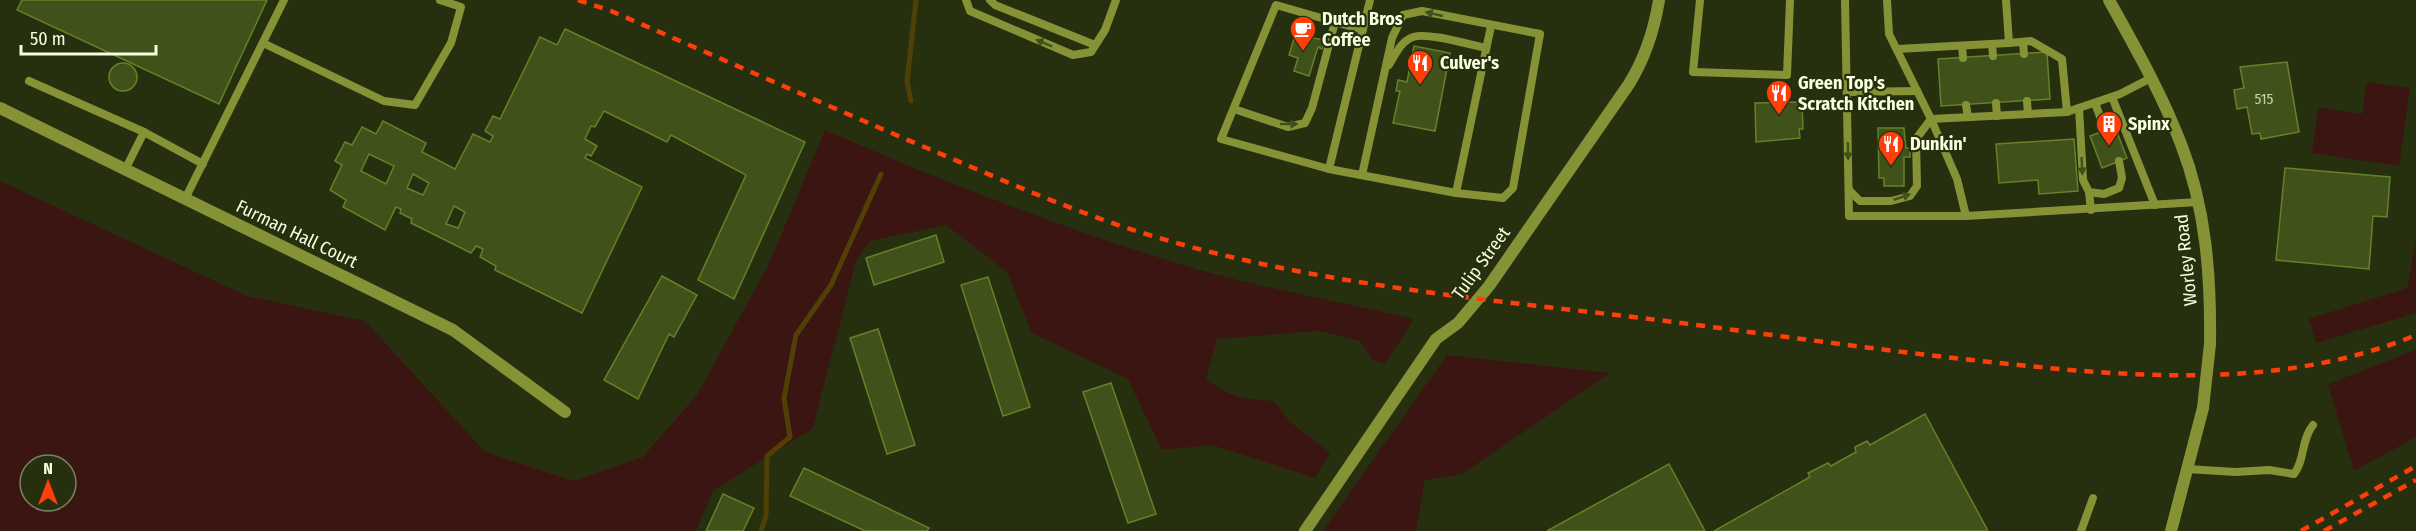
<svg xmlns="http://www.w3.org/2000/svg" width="2416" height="531" font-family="'Fira Sans Condensed',sans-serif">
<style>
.green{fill:#3a1512;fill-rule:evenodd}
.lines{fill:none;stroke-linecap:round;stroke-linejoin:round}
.stream{stroke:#523f06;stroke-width:5}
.building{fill:#40521a;stroke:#658129;stroke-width:1.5;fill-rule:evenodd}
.lane{stroke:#859336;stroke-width:8}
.street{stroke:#859336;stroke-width:12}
.rail{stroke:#ff3e0a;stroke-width:4.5;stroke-dasharray:9 8;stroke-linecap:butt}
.street-bridge{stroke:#859336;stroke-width:12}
.oneway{fill:#424e1b}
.labels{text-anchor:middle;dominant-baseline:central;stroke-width:4.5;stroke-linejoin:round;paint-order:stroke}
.number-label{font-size:15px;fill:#c9d4ad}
.poi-label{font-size:18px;font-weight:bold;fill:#f7ffde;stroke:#26300f;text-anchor:start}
.street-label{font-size:18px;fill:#f7ffde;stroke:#26300f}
</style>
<rect width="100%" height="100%" fill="#26300f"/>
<g class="green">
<polygon points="2367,82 2410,88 2399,166 2312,153 2318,107 2362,114"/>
<path d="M825,130C946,183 1070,231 1196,269C1267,289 1342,302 1414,319L1385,364L1373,360L1360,341L1319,331L1217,339L1206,378C1229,398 1243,399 1274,401L1290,422L1330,453L1315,478L1212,445L1162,450L1128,379L1032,333L1007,272L946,225L870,241L856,260L813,428L713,491L696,531H0V181L247,296L365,321L485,452L573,481L643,457L697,395L769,264ZM30,465H66V501H30Z"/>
<polygon points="2416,242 2416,313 2316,343 2309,319 2407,288"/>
<polygon points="2416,350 2416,437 2354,471 2328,384"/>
<polygon points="1447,355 1610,373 1462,474 1425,480 1416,531 1323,531"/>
</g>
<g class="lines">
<g class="stream">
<polyline points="911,101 907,82 916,0"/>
<polyline points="761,531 766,516 767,456 790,437 784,398 796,335 831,285 881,174"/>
</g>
</g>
<g class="building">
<polygon points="22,0 267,0 219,104 17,10"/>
<path d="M565,29L805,142L734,299L698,280L746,175L671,135L667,142L604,111L595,127L591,126L585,139L597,146L591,156L587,154L585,158L642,187L582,313L495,270L496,266L480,257L483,249L476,246L471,253L411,223L412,219L400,213L401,209L396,207L385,230L343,207L346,200L330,190L342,165L335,161L345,142L352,145L362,127L376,134L383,121L426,143L422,152L455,169L473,134L490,142L493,136L485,131L493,116L500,119L540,37L557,45ZM369,154L394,166L386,184L361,171ZM413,174L429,183L423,195L407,188ZM454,206L465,212L458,228L446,224Z"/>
<polygon points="1295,35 1325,40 1322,49 1318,47 1309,76 1294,71 1298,58 1289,55"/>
<polygon points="1414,46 1450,53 1435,131 1393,123 1400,91 1396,91 1398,80 1407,82"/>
<polygon points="2047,52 2050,99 1941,106 1938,59"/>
<polygon points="2287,62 2299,132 2261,139 2260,133 2252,134 2247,107 2237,109 2234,90 2244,88 2240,67"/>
<circle cx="123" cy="77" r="14"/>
<polygon points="1802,102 1803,129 1799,129 1800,138 1756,142 1755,103"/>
<polygon points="2115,127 2127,158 2102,168 2090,136"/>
<polygon points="1878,128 1904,128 1905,140 1906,148 1910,148 1910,157 1904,157 1904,186 1884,186 1884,178 1879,178"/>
<polygon points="2074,139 2078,191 2039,194 2038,180 1999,183 1996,144"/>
<polygon points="2285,168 2390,177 2387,217 2373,216 2369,269 2276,260"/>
<polygon points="936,235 944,262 874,285 866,258"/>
<polygon points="662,276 697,295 674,337 669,334 638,399 604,380"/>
<polygon points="988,277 1030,407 1003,416 961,285"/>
<polygon points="878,329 915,445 887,454 850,338"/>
<polygon points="1111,383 1156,514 1128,523 1083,392"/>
<polygon points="1925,414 1988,531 1714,531 1810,477 1808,473 1828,463 1831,466 1856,452 1855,447 1867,441 1870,445"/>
<polygon points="1669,464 1705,531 1547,531"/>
<polygon points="804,468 929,528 927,531 865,531 790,496"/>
<polygon points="723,494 754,508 743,531 706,531"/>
</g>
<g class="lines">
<g class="lane">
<polyline points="966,0 970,11 1073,55 1091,52 1105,30 1116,0"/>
<polyline points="990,0 995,5 1095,45"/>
<polyline points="1700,0 1693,72 1787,75 1790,0"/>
<polyline points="1845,0 1849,216 1966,216"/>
<polyline points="1887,0 1889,34 1931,119 2067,112 2062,59 2031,41 2009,43 2006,0"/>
<polyline points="2023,42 2024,54"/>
<polyline points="263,43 384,101 415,105 451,43 461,7 440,0"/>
<polyline points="1992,44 1993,56"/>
<polyline points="1962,46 1963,58"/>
<polyline points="1897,49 2009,43"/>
<path d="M1389,65C1395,55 1401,41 1413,37C1428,32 1470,45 1486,48"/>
<polyline points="29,81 144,132 125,170"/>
<polyline points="1847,92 1917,91"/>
<polyline points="2112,97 2155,205"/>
<polyline points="2027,101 2028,114"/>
<polyline points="1996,103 1997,116"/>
<polyline points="2095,103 2105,130"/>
<polyline points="1966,105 1968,117"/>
<polyline points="2079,108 2083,180 2089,192 2104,194 2119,188 2122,178 2119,161"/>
<polyline points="1234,109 1288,127 1305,123 1312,108 1335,22"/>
<polyline points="2067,112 2120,94 2151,78"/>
<polyline points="144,132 203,164"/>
<polyline points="1329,169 1221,139 1276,5 1363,30"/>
<polyline points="1362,175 1392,38 1403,15 1422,11 1540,34 1513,188 1503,198 1456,193 1329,169 1370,0"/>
<polyline points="1849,190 1860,201 1891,201 1910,196 1917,186 1916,139 1931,119 1957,179 1966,216 2198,202"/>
<polyline points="2089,192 2091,210"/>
<polyline points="1456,193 1491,26"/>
<polyline points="185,199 284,0"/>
<path d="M2187,469L2235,472L2269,470L2294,474C2305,460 2301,440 2313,425"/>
<polyline points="2081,531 2093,498"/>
</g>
<g class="street">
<path d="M2109,0C2135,47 2162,94 2181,144C2206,208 2211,277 2210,344"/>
<polyline points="0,108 453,330 565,412"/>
<path d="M1305,531L1436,339L1458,323L1489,286L1629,84C1645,58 1654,31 1659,0"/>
<polyline points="2171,531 2203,408"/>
</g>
<g class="rail">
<path d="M578,0L611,11C708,53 806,96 903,138C975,168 1047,201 1121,226C1298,285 1490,299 1674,322C1773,335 1872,349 1972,360C2119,376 2275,393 2416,335"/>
<polyline points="2301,531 2416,466"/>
<polyline points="2324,531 2416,480"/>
</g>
<polyline class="street-bridge" points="2203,408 2210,344"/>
</g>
<defs><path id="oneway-solid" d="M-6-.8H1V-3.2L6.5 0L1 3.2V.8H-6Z" transform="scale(1.5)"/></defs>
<g class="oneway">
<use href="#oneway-solid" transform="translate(1434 14) rotate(-167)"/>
<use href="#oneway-solid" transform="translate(1044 43) rotate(-157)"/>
<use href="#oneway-solid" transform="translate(1289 124)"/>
<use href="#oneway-solid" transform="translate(1848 151) rotate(89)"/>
<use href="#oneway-solid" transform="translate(2082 166) rotate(87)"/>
<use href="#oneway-solid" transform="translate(1902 197) rotate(-19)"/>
</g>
<defs>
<g id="cafe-pin" transform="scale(1.35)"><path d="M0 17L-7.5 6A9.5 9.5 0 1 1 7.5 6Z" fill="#ff3e0a" stroke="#26300f"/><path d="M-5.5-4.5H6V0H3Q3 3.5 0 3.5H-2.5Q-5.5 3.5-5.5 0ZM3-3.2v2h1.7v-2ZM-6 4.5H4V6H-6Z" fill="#fff"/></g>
<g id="restaurant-pin" transform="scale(1.35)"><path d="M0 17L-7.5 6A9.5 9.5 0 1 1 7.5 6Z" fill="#ff3e0a" stroke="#26300f"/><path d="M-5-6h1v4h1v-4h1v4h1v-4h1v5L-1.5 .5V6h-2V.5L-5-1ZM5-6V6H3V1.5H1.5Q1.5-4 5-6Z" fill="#fff"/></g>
<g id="building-pin" transform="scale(1.35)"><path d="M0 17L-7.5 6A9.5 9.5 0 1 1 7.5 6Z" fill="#ff3e0a" stroke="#26300f"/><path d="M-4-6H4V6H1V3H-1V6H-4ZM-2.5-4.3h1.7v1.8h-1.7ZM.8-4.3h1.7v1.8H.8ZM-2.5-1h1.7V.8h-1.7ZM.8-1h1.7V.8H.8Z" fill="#fff"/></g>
</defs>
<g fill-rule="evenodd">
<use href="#cafe-pin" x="1303" y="29"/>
<use href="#restaurant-pin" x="1420" y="63"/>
<use href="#restaurant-pin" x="1779" y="93"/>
<use href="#building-pin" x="2109" y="124"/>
<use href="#restaurant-pin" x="1891" y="144"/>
</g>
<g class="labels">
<g class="number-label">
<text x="2264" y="99">515</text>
</g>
<g class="poi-label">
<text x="1322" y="19">Dutch Bros<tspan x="1322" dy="21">Coffee</tspan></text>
<text x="1440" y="63">Culver's</text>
<text x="1798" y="83">Green Top's<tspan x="1798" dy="21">Scratch Kitchen</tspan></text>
<text x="2128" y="124">Spinx</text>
<text x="1910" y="144">Dunkin'</text>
</g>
<g class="street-label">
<text transform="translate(297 234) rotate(26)">Furman Hall Court</text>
<text transform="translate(2186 260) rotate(-96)">Worley Road</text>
<text transform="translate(1481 263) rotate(-54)">Tulip Street</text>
</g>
</g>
<g transform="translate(48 483)"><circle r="28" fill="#26300f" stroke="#7a8362" stroke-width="1.5"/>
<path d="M0-4.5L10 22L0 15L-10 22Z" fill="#ff3e0a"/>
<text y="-9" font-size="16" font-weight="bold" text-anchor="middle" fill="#f7ffde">N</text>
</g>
<path d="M21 45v9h135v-9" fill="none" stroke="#f7ffde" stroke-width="3"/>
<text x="30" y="45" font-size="18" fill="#f7ffde" stroke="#26300f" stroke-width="4.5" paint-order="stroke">50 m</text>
</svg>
